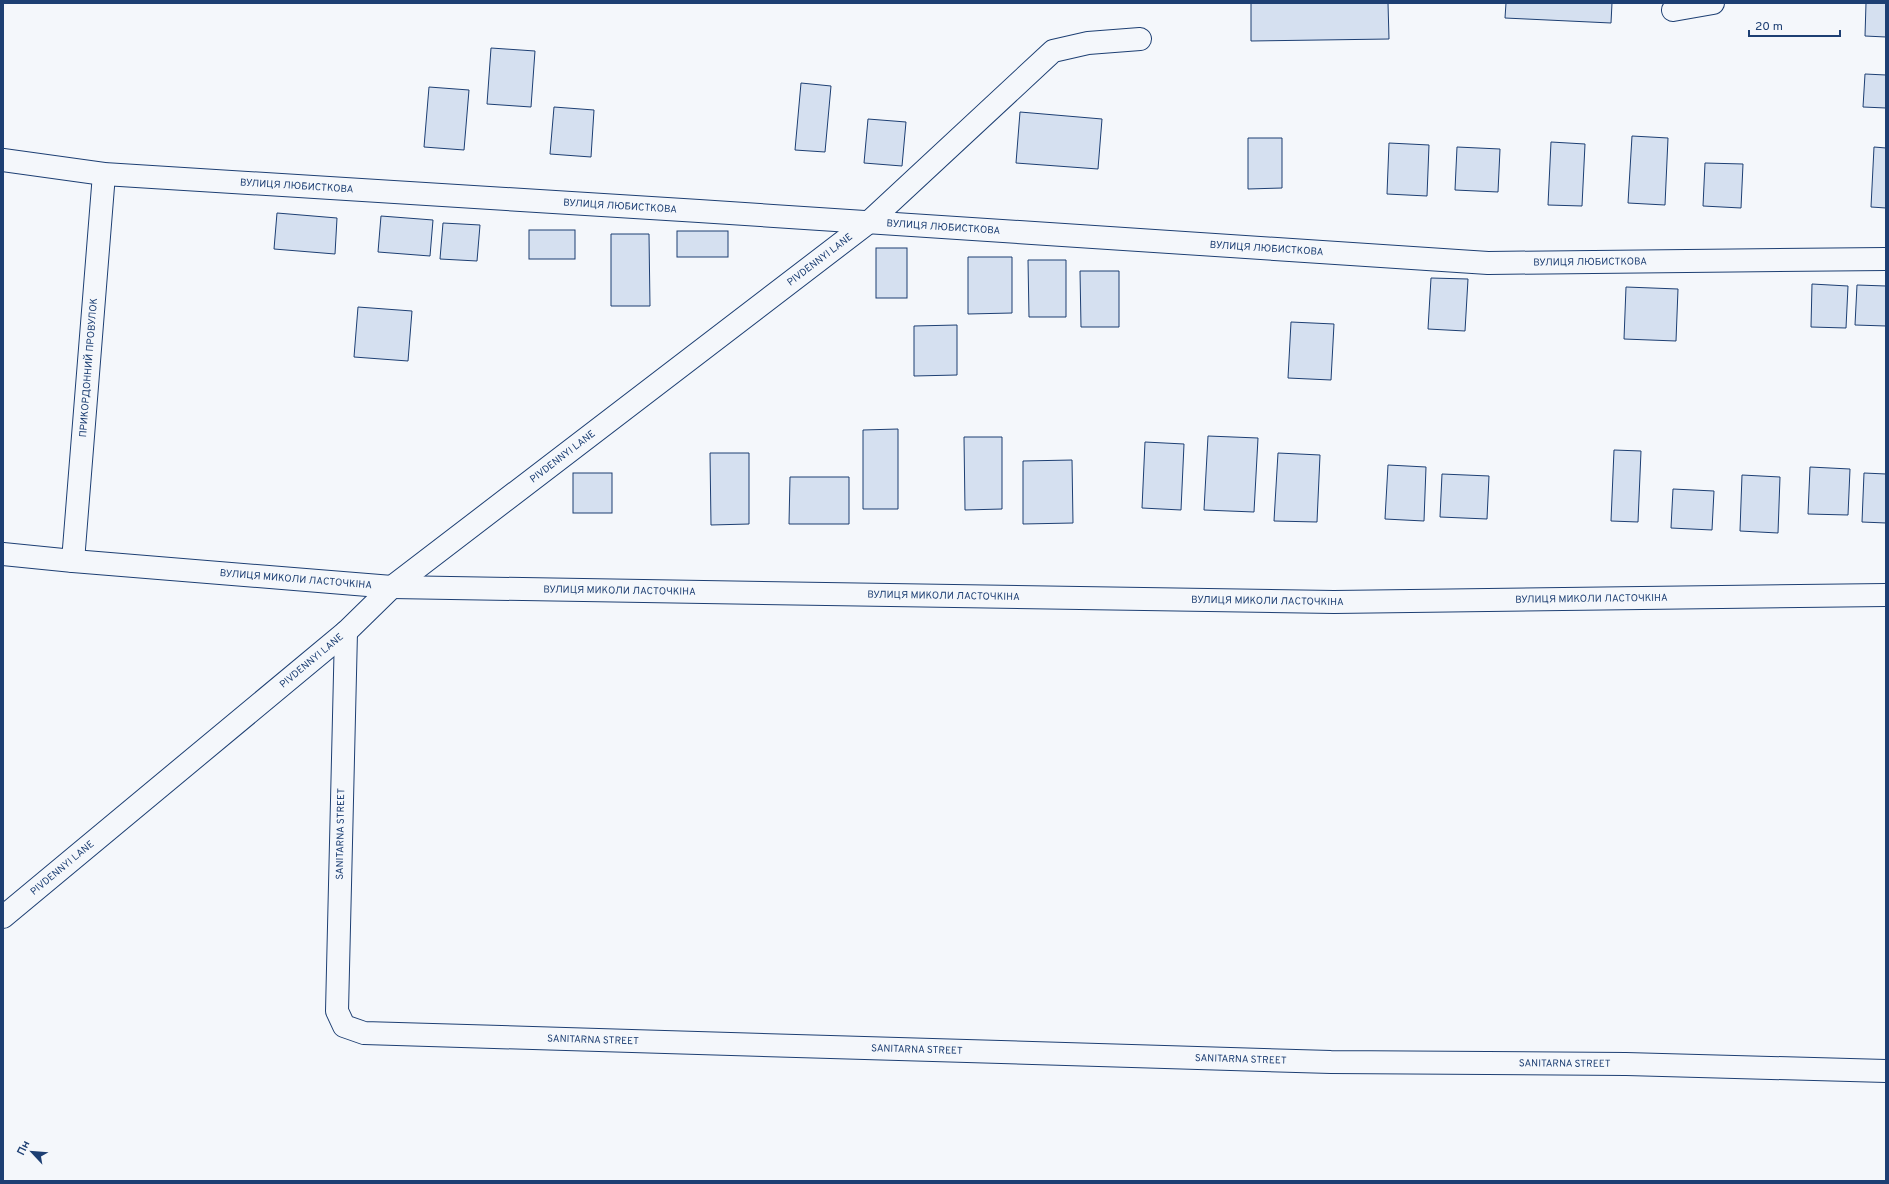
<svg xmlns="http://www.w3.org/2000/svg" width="1889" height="1184" font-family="Overpass,sans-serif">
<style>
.building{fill:#d5e0f0;stroke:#1d3f73}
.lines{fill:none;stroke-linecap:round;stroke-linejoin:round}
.minor-casing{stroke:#1d3f73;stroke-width:24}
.tertiary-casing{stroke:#1d3f73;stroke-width:24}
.minor{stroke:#f4f7fb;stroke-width:22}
.tertiary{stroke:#f4f7fb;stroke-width:22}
.labels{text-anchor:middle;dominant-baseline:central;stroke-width:3;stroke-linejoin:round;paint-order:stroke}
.street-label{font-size:10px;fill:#1d3f73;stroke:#f4f7fb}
</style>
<rect width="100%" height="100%" fill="#f4f7fb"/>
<g class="building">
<polygon points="1251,3 1388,3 1389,39 1251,41"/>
<polygon points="1506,3 1612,3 1611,23 1505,18"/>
<polygon points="1866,3 1886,3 1886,37 1865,36"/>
<polygon points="491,48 535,51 531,107 487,104"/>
<polygon points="1865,74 1886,75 1886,108 1863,107"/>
<polygon points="801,83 831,86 825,152 795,150"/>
<polygon points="429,87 469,90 464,150 424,147"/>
<polygon points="554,107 594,110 591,157 550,154"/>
<polygon points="1020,112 1102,119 1098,169 1016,163"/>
<polygon points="868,119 906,122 902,166 864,163"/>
<polygon points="1632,136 1668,138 1665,205 1628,203"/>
<polygon points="1248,138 1282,138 1282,188 1248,189"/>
<polygon points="1551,142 1585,144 1582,206 1548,205"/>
<polygon points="1389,143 1429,145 1427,196 1387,194"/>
<polygon points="1457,147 1500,149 1498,192 1455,190"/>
<polygon points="1874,147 1886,148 1886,208 1871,207"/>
<polygon points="1705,163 1743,164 1741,208 1703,206"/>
<polygon points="277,213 337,218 335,254 274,249"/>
<polygon points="381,216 433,220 430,256 378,252"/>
<polygon points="443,223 480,225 477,261 440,259"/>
<rect x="529" y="230" width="46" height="29"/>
<rect x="677" y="231" width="51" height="26"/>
<polygon points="611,234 649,234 650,306 611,306"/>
<rect x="876" y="248" width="31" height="50"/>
<polygon points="968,257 1012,257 1012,313 968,314"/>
<polygon points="1028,260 1066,260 1066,317 1029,317"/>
<polygon points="1080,271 1119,271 1119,327 1081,327"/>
<polygon points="1431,278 1468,279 1465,331 1428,329"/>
<polygon points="1812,284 1848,286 1846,328 1811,327"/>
<polygon points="1857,285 1886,286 1886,326 1855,325"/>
<polygon points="1626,287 1678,289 1676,341 1624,339"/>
<polygon points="358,307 412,311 408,361 354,357"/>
<polygon points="1291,322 1334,324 1331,380 1288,378"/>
<polygon points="957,325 957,375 914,376 914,326"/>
<polygon points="898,429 898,509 863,509 863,430"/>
<polygon points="1208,436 1258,438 1254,512 1204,510"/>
<polygon points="964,437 1002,437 1002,509 965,510"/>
<polygon points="1145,442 1184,444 1181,510 1142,508"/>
<polygon points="1614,450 1641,451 1638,522 1611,521"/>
<polygon points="710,453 749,453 749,524 711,525"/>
<polygon points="1278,453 1320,455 1317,522 1274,521"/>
<polygon points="1072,460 1073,523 1023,524 1023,461"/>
<polygon points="1388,465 1426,467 1424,521 1385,519"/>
<polygon points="1810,467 1850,469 1848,515 1808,514"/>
<rect x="573" y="473" width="39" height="40"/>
<polygon points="1864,473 1886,474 1886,523 1862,522"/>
<polygon points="1442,474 1489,476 1487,519 1440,517"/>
<polygon points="1742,475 1780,477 1778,533 1740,531"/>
<polygon points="790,477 849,477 849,524 789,524"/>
<polygon points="1673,489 1714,491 1712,530 1671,528"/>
</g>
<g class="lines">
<g class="minor-casing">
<g id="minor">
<polyline points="1673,10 1713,3"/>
<path id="s1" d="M3,160L104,174L699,211L1488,263L1886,259"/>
<path id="s2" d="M73,561L104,174"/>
<path id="s3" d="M346,632L337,1011L344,1026L364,1033L1331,1062L1626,1064L1886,1071"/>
<path id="s4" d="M3,917L346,632L392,587L869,222L1053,51L1088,43L1140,39"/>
</g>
</g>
<g class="tertiary-casing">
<g id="tertiary">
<path id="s5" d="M3,554L73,561L392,587L1334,602L1886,595"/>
</g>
</g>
<use href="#minor" class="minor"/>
<use href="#tertiary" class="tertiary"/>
</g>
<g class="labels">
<g class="street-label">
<text stroke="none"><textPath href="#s1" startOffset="295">ВУЛИЦЯ ЛЮБИСТКОВА</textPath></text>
<text stroke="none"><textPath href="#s1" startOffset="619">ВУЛИЦЯ ЛЮБИСТКОВА</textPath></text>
<text stroke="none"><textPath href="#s1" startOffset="943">ВУЛИЦЯ ЛЮБИСТКОВА</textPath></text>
<text stroke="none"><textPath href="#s1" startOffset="1267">ВУЛИЦЯ ЛЮБИСТКОВА</textPath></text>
<text stroke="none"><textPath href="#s4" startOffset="1049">PIVDENNYI LANE</textPath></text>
<text stroke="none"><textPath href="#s1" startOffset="1591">ВУЛИЦЯ ЛЮБИСТКОВА</textPath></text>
<text stroke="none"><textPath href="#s2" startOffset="194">ПРИКОРДОННИЙ ПРОВУЛОК</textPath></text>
<text stroke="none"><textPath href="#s4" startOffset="725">PIVDENNYI LANE</textPath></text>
<text stroke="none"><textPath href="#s5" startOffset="294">ВУЛИЦЯ МИКОЛИ ЛАСТОЧКІНА</textPath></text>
<text stroke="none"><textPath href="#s5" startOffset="618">ВУЛИЦЯ МИКОЛИ ЛАСТОЧКІНА</textPath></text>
<text stroke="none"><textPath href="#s5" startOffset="942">ВУЛИЦЯ МИКОЛИ ЛАСТОЧКІНА</textPath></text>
<text stroke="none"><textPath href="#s5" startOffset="1590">ВУЛИЦЯ МИКОЛИ ЛАСТОЧКІНА</textPath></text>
<text stroke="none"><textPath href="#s5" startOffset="1266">ВУЛИЦЯ МИКОЛИ ЛАСТОЧКІНА</textPath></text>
<text stroke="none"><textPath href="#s4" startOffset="401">PIVDENNYI LANE</textPath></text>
<text transform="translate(341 834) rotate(-89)">SANITARNA STREET</text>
<text stroke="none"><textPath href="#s4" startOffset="77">PIVDENNYI LANE</textPath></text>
<text stroke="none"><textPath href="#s3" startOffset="646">SANITARNA STREET</textPath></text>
<text stroke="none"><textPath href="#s3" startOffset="970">SANITARNA STREET</textPath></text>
<text stroke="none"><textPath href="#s3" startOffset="1294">SANITARNA STREET</textPath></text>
<text stroke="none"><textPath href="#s3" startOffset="1618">SANITARNA STREET</textPath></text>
</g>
</g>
<rect width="1889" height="1184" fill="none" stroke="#1d3f73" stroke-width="8"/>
<g transform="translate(32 1152) rotate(296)" stroke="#f4f7fb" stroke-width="3" paint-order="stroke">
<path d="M0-3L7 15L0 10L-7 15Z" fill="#1d3f73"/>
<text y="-6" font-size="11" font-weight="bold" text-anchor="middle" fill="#1d3f73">Пн</text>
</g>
<path d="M1749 30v6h91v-6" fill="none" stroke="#1d3f73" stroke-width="2"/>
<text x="1755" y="30" font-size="12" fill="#1d3f73" stroke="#f4f7fb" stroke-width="3" paint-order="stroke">20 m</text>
</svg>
